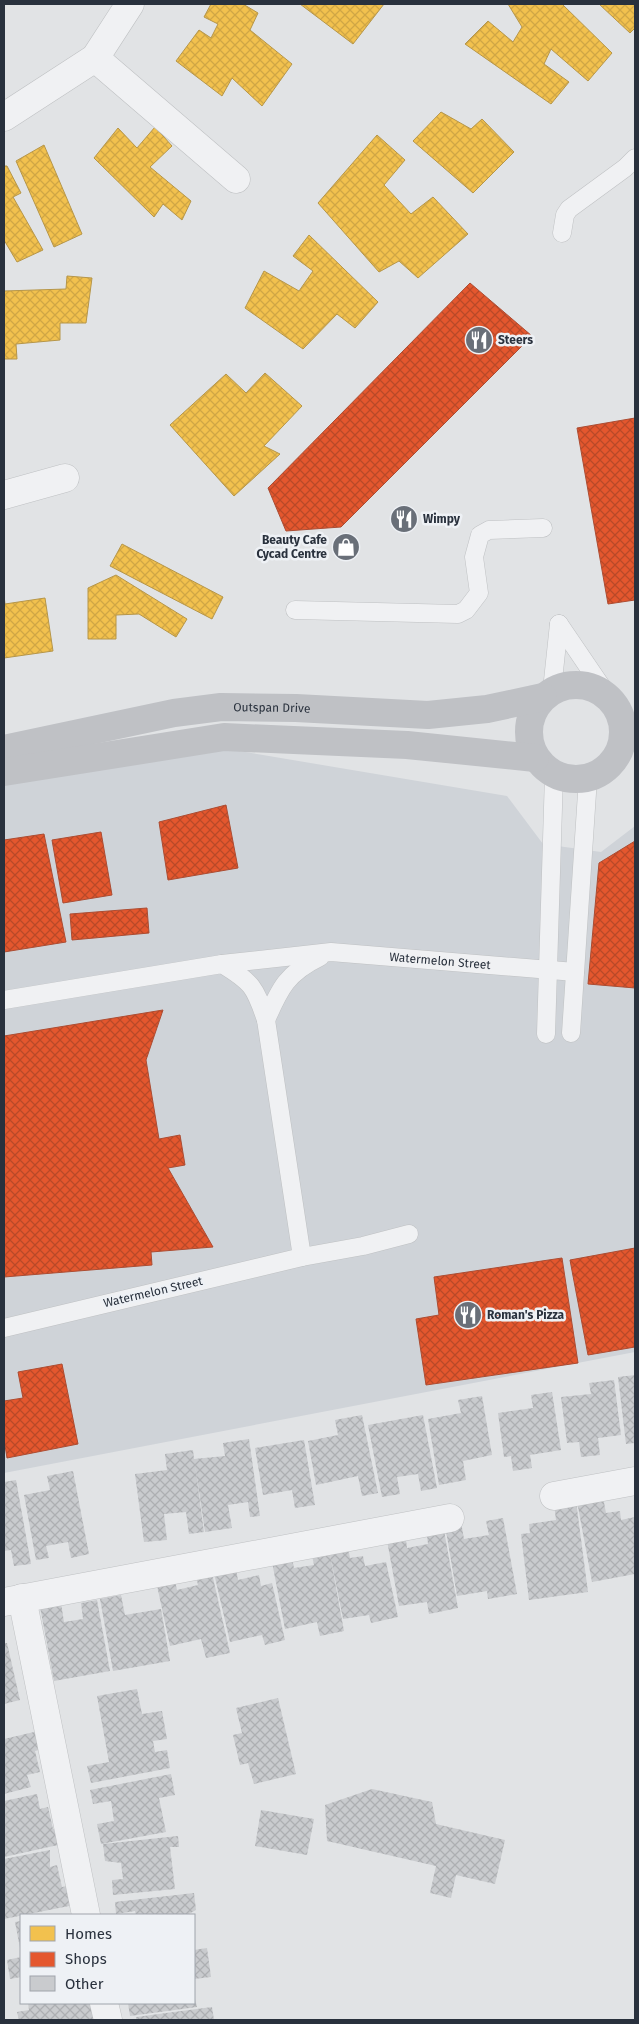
<svg xmlns="http://www.w3.org/2000/svg" width="639" height="2024" font-family="'Fira Sans',sans-serif">
<style>
.built{fill:#cfd3d8}
.homes{fill:url(#homes-cross-hatch);stroke:#b69649}
.shops{fill:url(#shops-cross-hatch);stroke:#ac4c32}
.building{fill:url(#building-cross-hatch)}
.lines{fill:none;stroke-linecap:round;stroke-linejoin:round}
.lane-casing{stroke:#bfc1c3;stroke-width:19}
.street-casing{stroke:#bfc1c3;stroke-width:29}
.lane{stroke:#f0f1f3;stroke-width:18}
.street{stroke:#f0f1f3;stroke-width:28}
.secondary{stroke:#bfc1c5;stroke-width:28}
.labels{text-anchor:middle;dominant-baseline:central;stroke-width:5;stroke-linejoin:round;paint-order:stroke}
.poi-label{font-size:12px;font-weight:bold;fill:#29313d;stroke:#eef1f5;text-anchor:start}
.street-label{font-size:12px;fill:#29313d;stroke:#eef1f5}
</style>
<defs>
<pattern id="homes-cross-hatch" width="8" height="8" patternUnits="userSpaceOnUse" patternTransform="scale(1.25)"><rect width="8" height="8" fill="#f2c14e"/><path d="M0 0l8 8M0 8l8-8" fill="none" stroke="#d0a645"/></pattern>
<pattern id="shops-cross-hatch" width="8" height="8" patternUnits="userSpaceOnUse" patternTransform="scale(1.25)"><rect width="8" height="8" fill="#e4572e"/><path d="M0 0l8 8M0 8l8-8" fill="none" stroke="#b94928"/></pattern>
<pattern id="building-cross-hatch" width="8" height="8" patternUnits="userSpaceOnUse" patternTransform="scale(1.25)"><rect width="8" height="8" fill="#c9cbce"/><path d="M0 0l8 8M0 8l8-8" fill="none" stroke="#adafb2"/></pattern>
</defs>
<rect width="100%" height="100%" fill="#e1e3e5"/>
<polygon class="built" points="227,749 507,796 543,844 601,852 635,826 635,1352 4,1473 4,781"/>
<g class="homes">
<polygon points="211,4 243,4 258,13 250,30 292,64 262,106 232,78 222,96 176,61 199,30 211,38 218,24 204,17"/>
<polygon points="300,4 384,4 353,44"/>
<polygon points="508,4 562,4 612,53 588,81 551,49 544,64 569,82 551,104 465,44 488,21 513,42 522,27"/>
<polygon points="599,4 635,4 635,28 630,33"/>
<polygon points="441,112 471,129 482,119 514,152 473,193 413,141"/>
<polygon points="155,127 172,146 150,167 191,201 182,220 163,204 154,217 94,158 118,128 137,148"/>
<polygon points="377,135 405,160 384,185 411,214 433,197 468,234 418,278 399,261 379,272 318,203"/>
<polygon points="44,145 82,234 54,247 16,161"/>
<polygon points="4,166 7,166 21,193 13,197 43,250 17,262 4,240"/>
<polygon points="309,235 378,302 355,328 337,314 303,349 245,308 264,271 299,291 313,271 293,256"/>
<polygon points="67,276 92,278 86,323 60,323 60,340 16,344 17,359 4,359 4,291 66,289"/>
<polygon points="265,373 302,406 264,446 280,454 234,496 170,425 226,374 246,393"/>
<polygon points="122,544 223,597 212,619 110,566"/>
<polygon points="116,575 187,619 176,637 139,614 116,615 116,639 88,639 88,588"/>
<polygon points="4,595 5,604 45,598 53,651 4,658"/>
</g>
<g class="shops">
<polygon points="470,283 532,336 341,527 286,531 268,488"/>
<polygon points="635,418 635,600 608,604 577,428"/>
<polygon points="226,805 238,868 168,880 159,822"/>
<polygon points="101,832 112,895 63,903 52,840"/>
<polygon points="44,834 66,942 4,952 4,840"/>
<polygon points="635,841 635,988 588,984 599,863"/>
<polygon points="147,908 149,933 72,940 70,914"/>
<polygon points="163,1010 146,1060 159,1139 180,1135 185,1165 168,1168 213,1247 151,1252 152,1265 4,1277 4,1036"/>
<polygon points="635,1248 635,1347 588,1355 570,1260"/>
<polygon points="562,1258 578,1363 426,1385 416,1319 439,1315 434,1277"/>
<polygon points="62,1364 78,1444 7,1458 4,1439 4,1401 23,1398 18,1372"/>
</g>
<g class="building">
<polygon points="635,1375 635,1443 626,1444 618,1377"/>
<polygon points="614,1380 621,1435 598,1438 600,1455 581,1457 579,1442 567,1443 561,1397 591,1394 589,1383"/>
<polygon points="552,1392 561,1450 530,1455 532,1468 513,1471 511,1456 504,1457 498,1413 533,1408 531,1395"/>
<polygon points="482,1396 492,1455 463,1461 466,1480 439,1485 428,1419 461,1413 458,1400"/>
<polygon points="362,1415 378,1493 362,1496 358,1476 316,1485 308,1441 338,1435 335,1420"/>
<polygon points="423,1415 437,1488 421,1491 418,1474 397,1477 400,1494 382,1497 368,1425"/>
<polygon points="249,1439 260,1516 250,1517 248,1502 228,1505 232,1528 205,1532 195,1464 204,1532 189,1534 186,1512 164,1514 167,1540 144,1542 135,1474 167,1470 165,1454 193,1450 194,1459 225,1456 223,1443"/>
<polygon points="304,1440 315,1505 295,1508 292,1490 263,1495 255,1448"/>
<polygon points="73,1471 89,1554 71,1558 68,1542 46,1546 49,1558 36,1560 24,1495 50,1490 47,1476"/>
<polygon points="16,1480 31,1564 14,1566 11,1550 4,1551 4,1482"/>
<polygon points="602,1492 606,1513 620,1511 621,1520 635,1517 635,1574 592,1582 576,1496"/>
<polygon points="576,1501 588,1592 529,1600 521,1534 530,1533 529,1524 556,1520 554,1504"/>
<polygon points="503,1518 517,1594 488,1599 487,1591 457,1596 445,1525 461,1522 464,1539 489,1535 486,1521"/>
<polygon points="443,1525 458,1608 429,1614 427,1602 399,1606 386,1535 405,1532 407,1548 428,1544 426,1528"/>
<polygon points="347,1542 350,1558 363,1556 365,1566 386,1562 398,1617 371,1623 369,1615 343,1619 329,1549 344,1631 320,1636 317,1622 285,1629 271,1557 291,1554 294,1568 314,1565 311,1550"/>
<polygon points="235,1564 238,1580 259,1575 261,1586 272,1583 285,1640 265,1645 262,1635 230,1642 213,1569"/>
<polygon points="211,1569 230,1653 206,1658 201,1639 170,1646 156,1581 174,1577 177,1590 198,1585 195,1572"/>
<polygon points="121,1595 125,1615 161,1609 170,1661 113,1671 100,1599"/>
<polygon points="97,1600 110,1671 54,1681 40,1607 61,1603 64,1622 83,1619 81,1603"/>
<polygon points="4,1643 7,1643 20,1700 4,1704"/>
<polygon points="137,1689 142,1714 162,1711 167,1739 153,1741 155,1752 167,1750 170,1768 91,1783 87,1766 109,1762 97,1696"/>
<polygon points="278,1698 296,1774 254,1784 248,1763 240,1765 233,1735 242,1733 236,1708"/>
<polygon points="47,1729 51,1747 35,1751 40,1772 27,1775 31,1787 4,1794 4,1739"/>
<polygon points="171,1774 175,1795 159,1798 166,1832 101,1844 97,1824 114,1821 111,1801 93,1804 90,1790"/>
<polygon points="372,1789 432,1802 436,1824 505,1840 495,1884 456,1875 451,1898 430,1893 436,1866 327,1841 325,1805"/>
<polygon points="37,1794 40,1809 48,1807 53,1829 63,1827 67,1843 4,1857 4,1801"/>
<polygon points="261,1810 314,1819 307,1855 255,1846"/>
<polygon points="178,1836 179,1847 170,1847 175,1889 113,1895 112,1880 123,1879 121,1863 105,1861 103,1844"/>
<polygon points="50,1850 50,1867 57,1865 62,1887 75,1885 79,1904 4,1919 4,1859"/>
<polygon points="194,1893 196,1910 187,1915 136,1915 135,1911 116,1914 115,1902"/>
<polygon points="21,1921 21,1948 20,1948 15,1922"/>
<polygon points="207,1948 211,1977 194,1979 194,1950"/>
<polygon points="21,1957 21,1977 10,1979 7,1960"/>
<polygon points="194,1995 197,2007 130,2016 128,2003 194,2003"/>
<polygon points="28,2003 91,2003 94,2020 19,2020 17,2012 29,2010"/>
<polygon points="212,2007 214,2020 136,2020 136,2017"/>
</g>
<g class="lines">
<g class="lane-casing">
<g id="lane">
<polyline points="562,233 565,215 569,209 625,168 635,158"/>
<polyline points="295,610 458,614 466,610 479,593 474,557 480,535 489,530 543,528"/>
<polyline points="559,624 610,699"/>
<polyline points="552,690 559,624"/>
<path id="s1" d="M222,964L331,952L575,972"/>
<path d="M4,1000L222,964C252,982 255,987 266,1020L302,1257L4,1328"/>
<path d="M266,1020C280,988 287,973 320,957"/>
<polyline points="571,1033 588,778"/>
<polyline points="546,1034 554,775"/>
<polyline points="302,1257 363,1246 409,1234"/>
</g>
</g>
<g class="street-casing">
<g id="street">
<polyline points="95,58 236,179"/>
<polyline points="4,117 95,58 130,4"/>
<polyline points="4,495 65,478"/>
<polyline points="554,1496 635,1481"/>
<polyline points="22,1598 86,1915"/>
<polyline points="4,1602 450,1518"/>
<polyline points="104,2003 108,2020"/>
</g>
</g>
<use href="#lane" class="lane"/>
<use href="#street" class="street"/>
<g class="secondary">
<circle cx="576" cy="732" r="47"/>
<path id="s2" d="M4,749L174,713L221,707L296,708L428,715L487,709L543,697"/>
<polyline points="4,772 224,737 407,745 535,758"/>
</g>
</g>
<defs>
<g id="restaurant-disc" transform="scale(1.4375)"><circle r="9.5" fill="#696f78" stroke="#eef1f5"/><path d="M-5-6h1v4h1v-4h1v4h1v-4h1v5L-1.5 .5V6h-2V.5L-5-1ZM5-6V6H3V1.5H1.5Q1.5-4 5-6Z" fill="#fff"/></g>
<g id="shop-disc" transform="scale(1.4375)"><circle r="9.5" fill="#696f78" stroke="#eef1f5"/><path d="M-5-2.5h2.3a2.7 3.5 0 0 1 5.4 0H5L5.5 6h-11ZM-1.5-2.5h3a1.5 2.3 0 0 0-3 0Z" fill="#fff"/></g>
</defs>
<g fill-rule="evenodd">
<use href="#restaurant-disc" x="479" y="340"/>
<use href="#restaurant-disc" x="404" y="519"/>
<use href="#shop-disc" x="346" y="547"/>
<use href="#restaurant-disc" x="468" y="1315"/>
</g>
<g class="labels">
<g class="poi-label">
<text x="498" y="340">Steers</text>
<text x="423" y="519">Wimpy</text>
<text x="327" y="540" text-anchor="end">Beauty Cafe<tspan x="327" dy="14">Cycad Centre</tspan></text>
<text x="487" y="1315">Roman's Pizza</text>
</g>
<g class="street-label">
<text stroke="none"><textPath href="#s2" startOffset="272">Outspan Drive</textPath></text>
<text stroke="none"><textPath href="#s1" startOffset="219">Watermelon Street</textPath></text>
<text transform="translate(153 1292) rotate(-13)">Watermelon Street</text>
</g>
</g>
<rect width="639" height="2024" fill="none" stroke="#29313d" stroke-width="10"/>
<rect x="20" y="1914" width="175" height="90" fill="#eef1f5" stroke="#9fa4ab"/>
<rect x="30" y="1926" width="25" height="15" fill="#f2c14e" stroke="#9fa4ab"/>
<text x="65" y="1939" font-size="15" fill="#29313d">Homes</text>
<rect x="30" y="1952" width="25" height="15" fill="#e4572e" stroke="#9fa4ab"/>
<text x="65" y="1964" font-size="15" fill="#29313d">Shops</text>
<rect x="30" y="1976" width="25" height="15" fill="#c9cbce" stroke="#9fa4ab"/>
<text x="65" y="1989" font-size="15" fill="#29313d">Other</text>
</svg>
